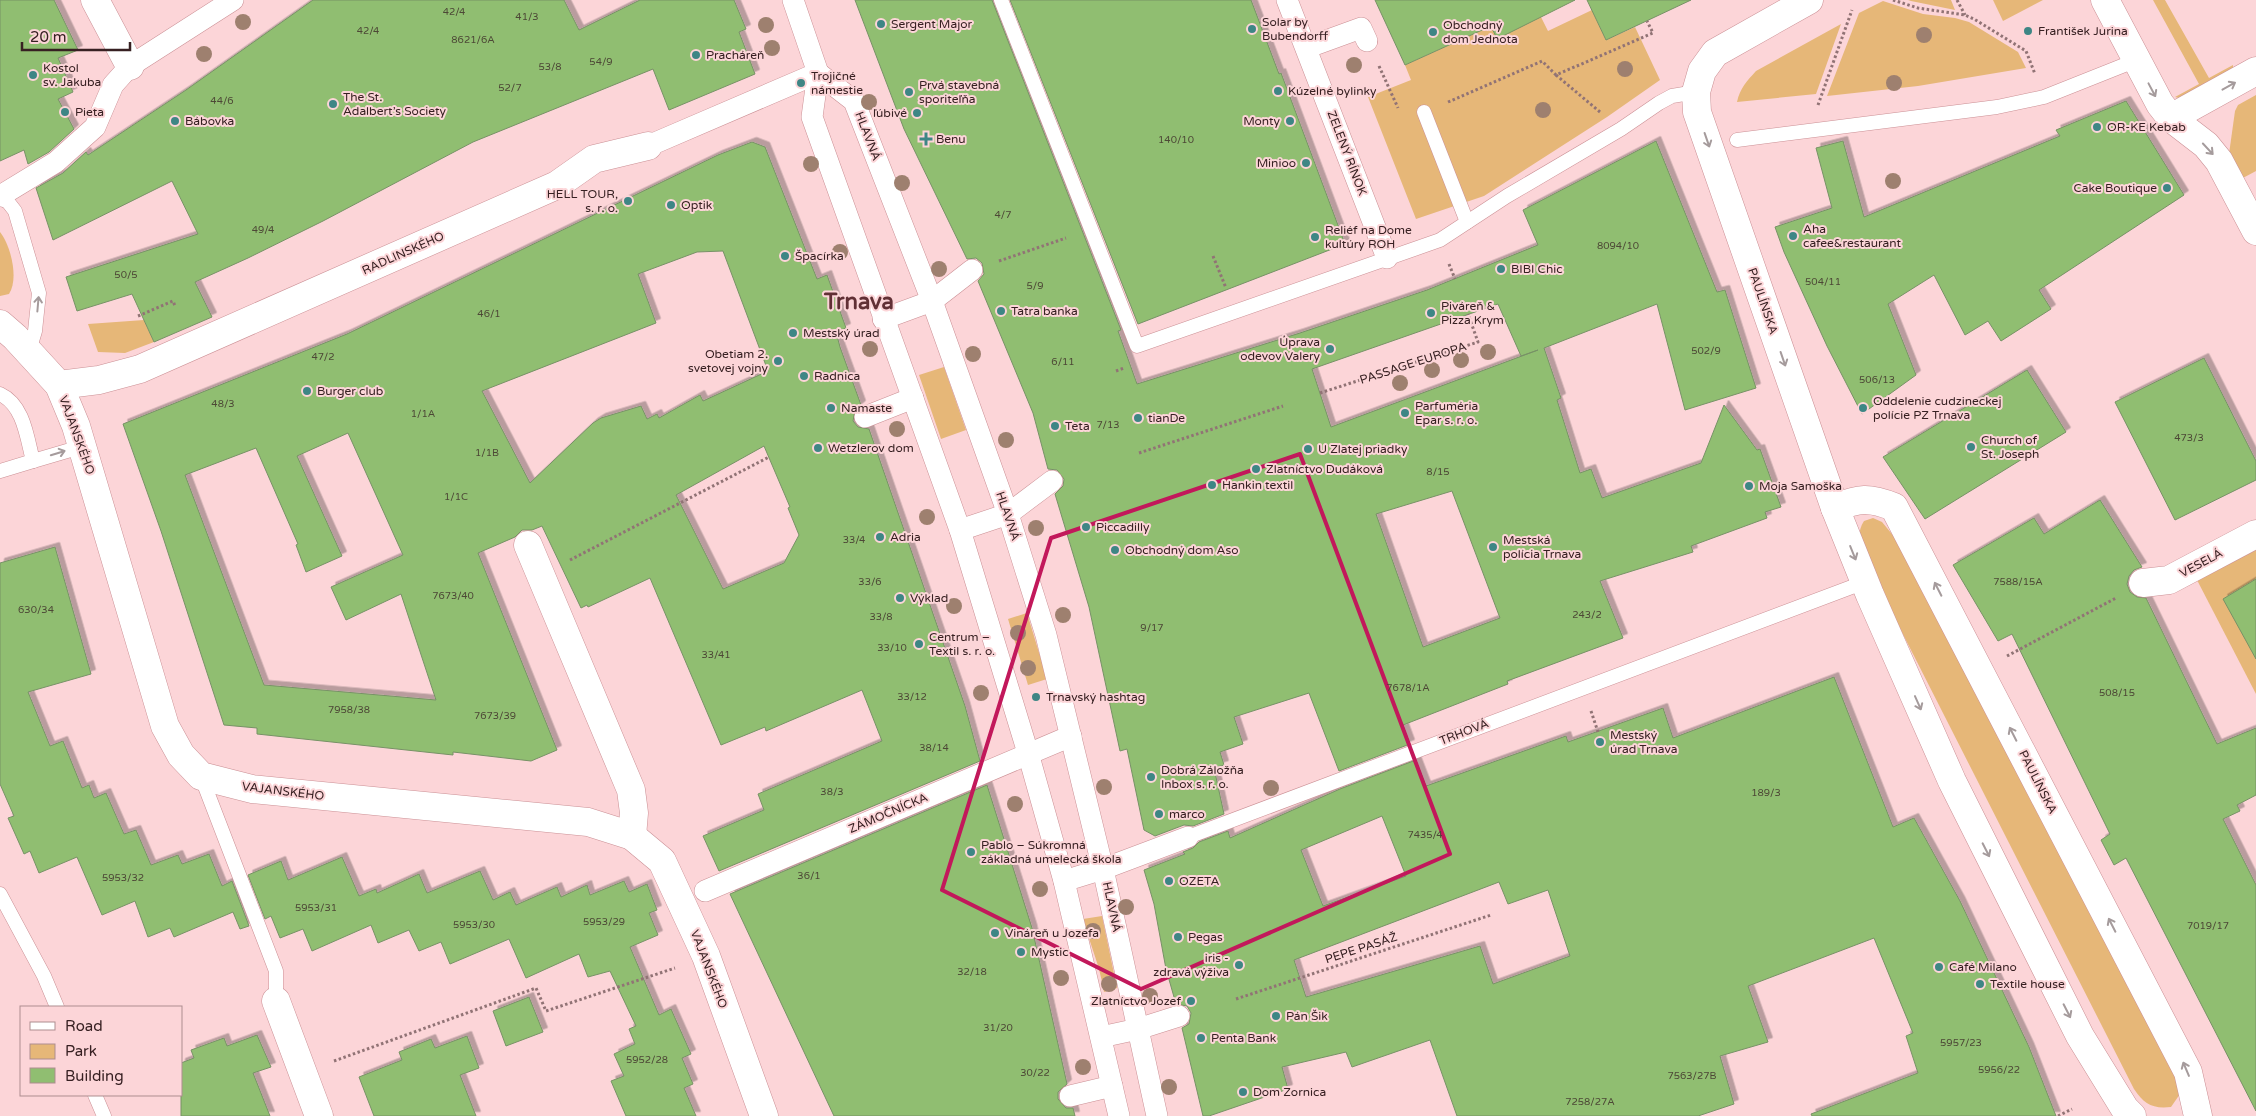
<svg xmlns="http://www.w3.org/2000/svg" width="2256" height="1116" font-family="'Varela Round',sans-serif">
<style>
.green{fill:#e6b778}
.building{fill:#90be71;stroke:#779266;fill-rule:evenodd;filter:url(#shadow)}
.lines{fill:none;stroke-linecap:round;stroke-linejoin:round}
.service-casing{stroke:#cb9095;stroke-width:15}
.pedestrian-casing{stroke:#cb9095;stroke-width:22}
.minor-casing{stroke:#cb9095;stroke-width:29}
.path{stroke:#917375;stroke-width:3;stroke-dasharray:2.5 2.5;stroke-linecap:butt}
.service{stroke:#fff;stroke-width:14}
.pedestrian{stroke:#fff;stroke-width:21}
.minor{stroke:#fff;stroke-width:28}
.tree{fill:#9e806f}
.oneway{stroke:#a59b9c}
.marked{fill:none;stroke:#c2185b;stroke-width:4;stroke-linejoin:round}
.poi-dot{fill:#3e8685;stroke:#fcd5d8;stroke-width:2}
.labels{text-anchor:middle;dominant-baseline:central;stroke-width:4;stroke-linejoin:round;paint-order:stroke}
.number-label{font-size:10px;fill:#4d4836}
.poi-label{font-size:12px;fill:#372022;stroke:#fcd5d8;text-anchor:start}
.street-label{font-size:12px;fill:#372022;stroke:#fcd5d8}
.town-label{font-size:22px;font-weight:bold;fill:#613035;stroke:#fcd5d8}
</style>
<defs>
<filter id="shadow"><feDropShadow dx="4.5" dy="-4.5" stdDeviation="0" flood-color="#0004"/></filter>
</defs>
<rect width="100%" height="100%" fill="#fcd5d8"/>
<g class="green">
<polygon points="1908,0 1951,0 1955,10 1911,1"/>
<polygon points="1993,0 2043,0 2003,21"/>
<polygon points="2153,0 2165,0 2209,78 2233,65 2233,71 2179,98 2175,97 2199,84"/>
<polygon points="1883,1 1923,14 1955,18 1969,22 2018,52 2026,68 1918,86 1827,96 1859,13"/>
<polygon points="1592,10 1606,40 1635,27 1660,80 1607,117 1484,196 1416,219 1368,97 1411,80 1405,65 1491,26 1541,17 1548,31"/>
<path d="M1841,24L1816,94L1737,102C1740,88 1747,81 1756,71Z"/>
<polygon points="2256,95 2256,171 2241,179 2229,154 2235,111 2238,105"/>
<path d="M0,232C11,246 19,279 9,294L0,296Z"/>
<polygon points="144,320 154,342 125,353 98,352 88,324"/>
<polygon points="944,367 966,430 941,439 919,375"/>
<path d="M1873,518L1882,522L1896,539L2178,1079L2180,1094L2171,1107C2152,1109 2144,1104 2134,1089L1881,591C1871,570 1850,542 1864,521Z"/>
<polygon points="2256,550 2256,694 2197,580"/>
<polygon points="1027,613 1047,679 1028,685 1008,619"/>
<path d="M1102,916L1117,988L1104,992C1100,966 1090,944 1083,919Z"/>
</g>
<g class="building">
<polygon points="0,0 54,0 78,50 58,58 73,92 58,99 74,129 49,152 28,164 24,150 0,161"/>
<polygon points="313,0 564,0 579,30 640,0 734,0 746,29 739,32 755,74 669,110 653,69 473,142 323,221 248,258 195,282 212,317 154,342 132,294 77,311 66,277 198,234 172,181 53,240 36,188 63,173 86,152 88,155 186,90"/>
<path d="M855,0H992L1121,330L1118,331L1137,384L1300,333L1427,290L1538,245L1523,210L1656,141L1717,292L1725,290L1756,388L1685,410L1657,304L1544,348L1561,398L1557,400L1580,473L1591,469L1602,498L1701,463L1724,405L1757,450L1760,449L1781,507L1765,512L1767,518L1691,546L1693,552L1600,581L1623,638L1507,681L1508,684L1403,725L1410,744L1339,771L1309,693L1234,717L1243,744L1220,752L1224,765L1214,768L1224,814L1193,826L1184,825L1155,836L1144,830L1127,749L1120,751L1089,607L1055,494L1063,486L1064,479L1057,470L1048,469L1033,413L978,281L984,274L982,263L976,258L967,259L904,129ZM1498,304L1521,356L1538,350L1331,427L1312,369ZM1452,491L1500,618L1423,647L1376,514Z"/>
<polygon points="1010,0 1251,0 1279,74 1281,73 1345,244 1138,324"/>
<polygon points="1375,0 1575,0 1497,39 1491,26 1405,65"/>
<polygon points="1587,0 1691,0 1606,40"/>
<polygon points="2126,101 2184,195 2039,290 2051,309 2001,341 1988,321 1965,335 1934,275 1888,304 1916,375 1862,414 1827,346 1784,252 1775,227 1832,208 1816,148 1843,141 1864,217 2060,136 2056,130"/>
<path d="M752,142L765,147L817,279L827,275L846,328L836,332L840,347L861,405L855,410L853,421L858,427L869,429L965,706L980,761L719,871L703,836L764,810L758,794L882,741L862,690L766,731L765,727L721,745L650,578L588,607L587,605L581,608L542,526L532,530H522L515,537L478,553L557,750L531,761L453,752V755L257,734V728L224,725L161,531L123,424L347,334L718,155ZM723,251L768,371L703,401L700,395L659,418L657,414L647,419L641,406L601,418L593,423L530,483L482,391L656,323L638,274L697,252ZM348,433L403,555L331,587L346,620L401,594L436,700L264,685L185,475L256,448L298,544L296,545L306,572L342,556L297,456ZM764,446L790,507L788,508L799,535L784,563L723,589L676,495Z"/>
<polygon points="2204,358 2256,461 2256,480 2175,520 2115,402"/>
<polygon points="2027,370 2066,432 1925,519 1883,457"/>
<polygon points="2100,500 2142,567 2134,570 2129,576 2127,584 2130,592 2137,597 2146,598 2217,744 2256,728 2256,795 2237,805 2240,811 2223,819 2256,885 2256,1111 2126,858 2114,865 2101,840 2110,834 2012,634 1998,641 1953,565 2034,518 2044,534"/>
<polygon points="55,547 91,674 28,692 50,746 63,741 82,788 89,785 94,798 106,793 124,834 136,830 151,865 178,855 182,864 209,854 222,886 232,881 249,926 240,929 233,912 174,937 170,928 148,937 135,901 102,915 77,857 39,873 30,851 24,854 8,818 14,816 0,784 0,563"/>
<polygon points="2256,579 2256,659 2223,599"/>
<path d="M1834,677L1893,827L1914,818L1960,901L2029,1047L2056,1116H1812L1811,1114L1918,1073L1906,1036L1913,1033L1874,938L1748,986L1768,1042L1720,1056L1734,1104L1698,1116H1457L1430,1040L1352,1067L1346,1052L1282,1067L1288,1089L1209,1116H1203L1182,1028L1189,1024L1191,1013L1187,1006L1176,1004L1166,969L1154,904L1144,870L1185,854L1183,852L1193,848L1199,842L1228,831L1230,838L1340,789L1416,760L1426,786L1566,736L1568,742L1663,708L1673,738ZM1382,816L1406,876L1323,906L1301,850ZM1499,882L1508,904L1548,890L1570,956L1493,984L1480,946L1306,997L1294,960Z"/>
<polygon points="987,785 1032,928 1067,1084 1058,1092 1058,1099 1066,1108 1073,1108 1075,1116 834,1116 730,894"/>
<polygon points="342,857 359,896 376,889 377,893 419,874 427,893 480,871 493,900 510,892 516,905 557,887 561,897 587,885 590,895 624,881 629,892 647,884 657,910 649,913 658,935 630,947 659,1015 671,1009 691,1054 682,1058 693,1084 684,1088 696,1116 626,1116 611,1081 624,1076 614,1054 635,1044 629,1029 636,1026 610,971 588,977 579,954 526,978 509,939 450,964 441,942 419,951 409,930 378,943 371,925 312,951 303,929 280,938 271,916 265,919 248,875 281,861 288,880"/>
<polygon points="529,997 543,1032 506,1046 493,1011"/>
<polygon points="257,1035 271,1067 253,1073 270,1116 181,1116 181,1063 194,1058 191,1050 224,1038 227,1046"/>
<polygon points="467,1036 479,1068 460,1075 476,1116 374,1116 359,1077 402,1060 399,1052 431,1039 435,1048"/>
</g>
<g class="lines">
<g class="service-casing">
<g id="service">
<polyline points="1001,0 1137,346 1440,240 1507,196 1621,129 1659,103 1672,96 1696,92"/>
<polyline points="1424,112 1467,222"/>
<polyline points="1737,140 1997,107 2044,97 2137,60"/>
<polyline points="0,198 8,202 15,211 39,293 35,331 29,351"/>
<path d="M0,394C24,405 27,438 33,461L0,471"/>
<polyline points="33,461 84,446"/>
<polyline points="201,776 276,971 276,1001"/>
<polyline points="1188,837 1865,582"/>
<polyline points="0,894 44,976 57,1007"/>
<polyline points="95,1095 104,1116"/>
</g>
</g>
<g class="pedestrian-casing">
<g id="pedestrian">
<polyline points="793,0 818,73 812,117 960,530 1028,753 1064,881 1119,1116"/>
<polyline points="1287,0 1387,258"/>
<polyline points="1306,48 1361,28 1367,41"/>
<polyline points="818,73 854,101 932,301 1008,514 1046,635 1103,869 1157,1116"/>
<polyline points="648,146 818,73"/>
<polyline points="0,196 56,162 95,127 113,85 130,66 233,0"/>
<polyline points="883,319 932,301 972,270"/>
<polyline points="865,417 913,398"/>
<polyline points="960,530 1008,514 1052,481"/>
<polyline points="1064,881 1103,869 1188,837"/>
<polyline points="705,891 1071,736"/>
<polyline points="1101,1037 1138,1029 1179,1016"/>
<polyline points="1070,1096 1112,1086"/>
</g>
</g>
<g class="minor-casing">
<g id="minor">
<polyline points="95,0 130,66"/>
<polyline points="1809,0 1715,53 1702,71 1696,92 1697,112 1835,508 1870,595 1952,781 2080,1036 2125,1109 2132,1116"/>
<polyline points="2105,0 2160,104 2171,118 2206,145 2219,161 2256,231"/>
<polyline points="2171,118 2256,71"/>
<polyline points="0,324 15,337 59,385 76,426 165,726 181,755 201,776 252,789 588,822 632,836 662,861 706,956 764,1116"/>
<polyline points="59,385 99,380 140,369 557,185 594,159 648,146"/>
<path d="M1835,508C1859,498 1869,497 1894,507L2188,1072L2198,1116"/>
<polyline points="528,545 631,790 634,813 632,836"/>
<polyline points="2143,583 2169,580 2256,534"/>
<polyline points="276,1001 319,1116"/>
</g>
</g>
<g class="path">
<polyline points="1893,0 1918,8 1965,15 1974,19 2026,51 2035,74"/>
<polyline points="1957,0 1965,15"/>
<polyline points="1379,66 1398,108"/>
<polyline points="1556,75 1600,112"/>
<polyline points="1448,102 1542,61 1556,75 1653,33 1647,21"/>
<polyline points="1818,105 1852,10"/>
<polyline points="1213,256 1226,288"/>
<polyline points="999,261 1066,238"/>
<polyline points="1449,264 1455,279"/>
<polyline points="138,316 173,301 175,306"/>
<polyline points="1116,371 1124,368"/>
<polyline points="1320,393 1478,342 1468,314"/>
<polyline points="1139,453 1283,406"/>
<polyline points="570,560 769,457"/>
<polyline points="2007,656 2116,598"/>
<polyline points="1591,711 1598,732"/>
<polyline points="1236,999 1491,915"/>
<polyline points="334,1061 536,988 546,1011 675,968"/>
<polyline points="2058,1116 2072,1109"/>
</g>
<use href="#service" class="service"/>
<use href="#pedestrian" class="pedestrian"/>
<use href="#minor" class="minor"/>
</g>
<g class="tree">
<circle cx="243" cy="22" r="8"/>
<circle cx="766" cy="25" r="8"/>
<circle cx="1924" cy="35" r="8"/>
<circle cx="772" cy="48" r="8"/>
<circle cx="204" cy="54" r="8"/>
<circle cx="1354" cy="65" r="8"/>
<circle cx="1625" cy="69" r="8"/>
<circle cx="1894" cy="83" r="8"/>
<circle cx="869" cy="102" r="8"/>
<circle cx="1543" cy="110" r="8"/>
<circle cx="811" cy="164" r="8"/>
<circle cx="1893" cy="181" r="8"/>
<circle cx="902" cy="183" r="8"/>
<circle cx="840" cy="252" r="8"/>
<circle cx="939" cy="269" r="8"/>
<circle cx="870" cy="349" r="8"/>
<circle cx="1488" cy="352" r="8"/>
<circle cx="973" cy="354" r="8"/>
<circle cx="1461" cy="360" r="8"/>
<circle cx="1432" cy="370" r="8"/>
<circle cx="1400" cy="383" r="8"/>
<circle cx="897" cy="429" r="8"/>
<circle cx="1006" cy="440" r="8"/>
<circle cx="927" cy="517" r="8"/>
<circle cx="1036" cy="528" r="8"/>
<circle cx="954" cy="606" r="8"/>
<circle cx="1063" cy="615" r="8"/>
<circle cx="1018" cy="633" r="8"/>
<circle cx="1028" cy="668" r="8"/>
<circle cx="981" cy="693" r="8"/>
<circle cx="1104" cy="787" r="8"/>
<circle cx="1271" cy="788" r="8"/>
<circle cx="1015" cy="804" r="8"/>
<circle cx="1040" cy="889" r="8"/>
<circle cx="1126" cy="907" r="8"/>
<circle cx="1093" cy="931" r="8"/>
<circle cx="1061" cy="978" r="8"/>
<circle cx="1109" cy="984" r="8"/>
<circle cx="1150" cy="996" r="8"/>
<circle cx="1083" cy="1067" r="8"/>
<circle cx="1169" cy="1087" r="8"/>
</g>
<defs><path id="oneway-shaft" d="M-6 0H5M1.5-3L5.5 0L1.5 3" fill="none" stroke-width="1.6" stroke-linecap="round" stroke-linejoin="round" transform="scale(1.25)"/></defs>
<g class="oneway">
<use href="#oneway-shaft" transform="translate(2229 86) rotate(-29)"/>
<use href="#oneway-shaft" transform="translate(2152 90) rotate(62)"/>
<use href="#oneway-shaft" transform="translate(1707 140) rotate(71)"/>
<use href="#oneway-shaft" transform="translate(2208 149) rotate(47)"/>
<use href="#oneway-shaft" transform="translate(38 304) rotate(-85)"/>
<use href="#oneway-shaft" transform="translate(1783 359) rotate(71)"/>
<use href="#oneway-shaft" transform="translate(58 453) rotate(-17)"/>
<use href="#oneway-shaft" transform="translate(1853 553) rotate(68)"/>
<use href="#oneway-shaft" transform="translate(1938 589) rotate(-117)"/>
<use href="#oneway-shaft" transform="translate(1918 703) rotate(66)"/>
<use href="#oneway-shaft" transform="translate(2013 734) rotate(-117)"/>
<use href="#oneway-shaft" transform="translate(1986 850) rotate(63)"/>
<use href="#oneway-shaft" transform="translate(2112 925) rotate(-117)"/>
<use href="#oneway-shaft" transform="translate(2067 1011) rotate(63)"/>
<use href="#oneway-shaft" transform="translate(2186 1069) rotate(-113)"/>
</g>
<path class="marked" d="M1300,454L1450,854L1141,989L942,890L1051,538Z"/>
<g class="poi-dot">
<circle cx="881" cy="24" r="5"/>
<circle cx="1252" cy="29" r="5"/>
<circle cx="2028" cy="31" r="5"/>
<circle cx="1433" cy="32" r="5"/>
<circle cx="696" cy="55" r="5"/>
<circle cx="33" cy="75" r="5"/>
<circle cx="801" cy="83" r="5"/>
<circle cx="1278" cy="91" r="5"/>
<circle cx="909" cy="92" r="5"/>
<circle cx="333" cy="104" r="5"/>
<circle cx="65" cy="112" r="5"/>
<circle cx="917" cy="113" r="5"/>
<circle cx="175" cy="121" r="5"/>
<circle cx="1290" cy="121" r="5"/>
<circle cx="2097" cy="127" r="5"/>
<path d="M923.5 131.5h5v5h5v5h-5v5h-5v-5h-5v-5h5z"/>
<circle cx="1306" cy="163" r="5"/>
<circle cx="2167" cy="188" r="5"/>
<circle cx="628" cy="201" r="5"/>
<circle cx="671" cy="205" r="5"/>
<circle cx="1793" cy="236" r="5"/>
<circle cx="1315" cy="237" r="5"/>
<circle cx="785" cy="256" r="5"/>
<circle cx="1501" cy="269" r="5"/>
<circle cx="1001" cy="311" r="5"/>
<circle cx="1431" cy="313" r="5"/>
<circle cx="793" cy="333" r="5"/>
<circle cx="1330" cy="349" r="5"/>
<circle cx="778" cy="361" r="5"/>
<circle cx="804" cy="376" r="5"/>
<circle cx="307" cy="391" r="5"/>
<circle cx="831" cy="408" r="5"/>
<circle cx="1863" cy="408" r="5"/>
<circle cx="1405" cy="413" r="5"/>
<circle cx="1138" cy="418" r="5"/>
<circle cx="1055" cy="426" r="5"/>
<circle cx="1971" cy="447" r="5"/>
<circle cx="818" cy="448" r="5"/>
<circle cx="1308" cy="449" r="5"/>
<circle cx="1256" cy="469" r="5"/>
<circle cx="1212" cy="485" r="5"/>
<circle cx="1749" cy="486" r="5"/>
<circle cx="1086" cy="527" r="5"/>
<circle cx="880" cy="537" r="5"/>
<circle cx="1493" cy="547" r="5"/>
<circle cx="1115" cy="550" r="5"/>
<circle cx="900" cy="598" r="5"/>
<circle cx="919" cy="644" r="5"/>
<circle cx="1036" cy="697" r="5"/>
<circle cx="1600" cy="742" r="5"/>
<circle cx="1151" cy="777" r="5"/>
<circle cx="1159" cy="814" r="5"/>
<circle cx="971" cy="852" r="5"/>
<circle cx="1169" cy="881" r="5"/>
<circle cx="995" cy="933" r="5"/>
<circle cx="1178" cy="937" r="5"/>
<circle cx="1021" cy="952" r="5"/>
<circle cx="1239" cy="965" r="5"/>
<circle cx="1939" cy="967" r="5"/>
<circle cx="1980" cy="984" r="5"/>
<circle cx="1191" cy="1001" r="5"/>
<circle cx="1276" cy="1016" r="5"/>
<circle cx="1201" cy="1038" r="5"/>
<circle cx="1243" cy="1092" r="5"/>
</g>
<g class="labels">
<g class="number-label">
<text x="454" y="12">42/4</text>
<text x="527" y="17">41/3</text>
<text x="368" y="31">42/4</text>
<text x="473" y="40">8621/6A</text>
<text x="601" y="62">54/9</text>
<text x="550" y="67">53/8</text>
<text x="510" y="88">52/7</text>
<text x="222" y="101">44/6</text>
<text x="1176" y="140">140/10</text>
<text x="1003" y="215">4/7</text>
<text x="263" y="230">49/4</text>
<text x="1618" y="246">8094/10</text>
<text x="126" y="275">50/5</text>
<text x="1823" y="282">504/11</text>
<text x="1035" y="286">5/9</text>
<text x="489" y="314">46/1</text>
<text x="1706" y="351">502/9</text>
<text x="323" y="357">47/2</text>
<text x="1063" y="362">6/11</text>
<text x="1877" y="380">506/13</text>
<text x="223" y="404">48/3</text>
<text x="423" y="414">1/1A</text>
<text x="1108" y="425">7/13</text>
<text x="2189" y="438">473/3</text>
<text x="487" y="453">1/1B</text>
<text x="1438" y="472">8/15</text>
<text x="456" y="497">1/1C</text>
<text x="854" y="540">33/4</text>
<text x="870" y="582">33/6</text>
<text x="2018" y="582">7588/15A</text>
<text x="453" y="596">7673/40</text>
<text x="36" y="610">630/34</text>
<text x="1587" y="615">243/2</text>
<text x="881" y="617">33/8</text>
<text x="1152" y="628">9/17</text>
<text x="892" y="648">33/10</text>
<text x="716" y="655">33/41</text>
<text x="1408" y="688">7678/1A</text>
<text x="2117" y="693">508/15</text>
<text x="912" y="697">33/12</text>
<text x="349" y="710">7958/38</text>
<text x="495" y="716">7673/39</text>
<text x="934" y="748">38/14</text>
<text x="832" y="792">38/3</text>
<text x="1766" y="793">189/3</text>
<text x="1425" y="835">7435/4</text>
<text x="809" y="876">36/1</text>
<text x="123" y="878">5953/32</text>
<text x="316" y="908">5953/31</text>
<text x="604" y="922">5953/29</text>
<text x="474" y="925">5953/30</text>
<text x="2208" y="926">7019/17</text>
<text x="972" y="972">32/18</text>
<text x="998" y="1028">31/20</text>
<text x="1961" y="1043">5957/23</text>
<text x="647" y="1060">5952/28</text>
<text x="1999" y="1070">5956/22</text>
<text x="1035" y="1073">30/22</text>
<text x="1692" y="1076">7563/27B</text>
<text x="1590" y="1102">7258/27A</text>
</g>
<g class="poi-label">
<text x="1262" y="22">Solar by<tspan x="1262" dy="14">Bubendorff</tspan></text>
<text x="891" y="24">Sergent Major</text>
<text x="1443" y="25">Obchodný<tspan x="1443" dy="14">dom Jednota</tspan></text>
<text x="2038" y="31">František Jurina</text>
<text x="706" y="55">Pracháreň</text>
<text x="43" y="68">Kostol<tspan x="43" dy="14">sv. Jakuba</tspan></text>
<text x="811" y="76">Trojičné<tspan x="811" dy="14">námestie</tspan></text>
<text x="919" y="85">Prvá stavebná<tspan x="919" dy="14">sporiteľňa</tspan></text>
<text x="1288" y="91">Kúzelné bylinky</text>
<text x="343" y="97">The St.<tspan x="343" dy="14">Adalbert’s Society</tspan></text>
<text x="75" y="112">Pieta</text>
<text x="907" y="113" text-anchor="end">ľúbivé</text>
<text x="185" y="121">Bábovka</text>
<text x="1280" y="121" text-anchor="end">Monty</text>
<text x="2107" y="127">OR-KE Kebab</text>
<text x="936" y="139">Benu</text>
<text x="1296" y="163" text-anchor="end">Minioo</text>
<text x="2157" y="188" text-anchor="end">Cake Boutique</text>
<text x="618" y="194" text-anchor="end">HELL TOUR,<tspan x="618" dy="14">s. r. o.</tspan></text>
<text x="681" y="205">Optik</text>
<text x="1803" y="229">Aha<tspan x="1803" dy="14">cafee&amp;restaurant</tspan></text>
<text x="1325" y="230">Reliéf na Dome<tspan x="1325" dy="14">kultúry ROH</tspan></text>
<text x="795" y="256">Špacírka</text>
<text x="1511" y="269">BIBI Chic</text>
<text x="1441" y="306">Piváreň &amp;<tspan x="1441" dy="14">Pizza Krym</tspan></text>
<text x="1011" y="311">Tatra banka</text>
<text x="803" y="333">Mestský úrad</text>
<text x="1320" y="342" text-anchor="end">Úprava<tspan x="1320" dy="14">odevov Valery</tspan></text>
<text x="768" y="354" text-anchor="end">Obetiam 2.<tspan x="768" dy="14">svetovej vojny</tspan></text>
<text x="814" y="376">Radnica</text>
<text x="317" y="391">Burger club</text>
<text x="1873" y="401">Oddelenie cudzineckej<tspan x="1873" dy="14">polície PZ Trnava</tspan></text>
<text x="1415" y="406">Parfuméria<tspan x="1415" dy="14">Epar s. r. o.</tspan></text>
<text x="841" y="408">Namaste</text>
<text x="1148" y="418">tianDe</text>
<text x="1065" y="426">Teta</text>
<text x="1981" y="440">Church of<tspan x="1981" dy="14">St. Joseph</tspan></text>
<text x="828" y="448">Wetzlerov dom</text>
<text x="1318" y="449">U Zlatej priadky</text>
<text x="1266" y="469">Zlatníctvo Dudáková</text>
<text x="1222" y="485">Hankin textil</text>
<text x="1759" y="486">Moja Samoška</text>
<text x="1096" y="527">Piccadilly</text>
<text x="890" y="537">Adria</text>
<text x="1503" y="540">Mestská<tspan x="1503" dy="14">polícia Trnava</tspan></text>
<text x="1125" y="550">Obchodný dom Aso</text>
<text x="910" y="598">Výklad</text>
<text x="929" y="637">Centrum –<tspan x="929" dy="14">Textil s. r. o.</tspan></text>
<text x="1046" y="697">Trnavský hashtag</text>
<text x="1610" y="735">Mestský<tspan x="1610" dy="14">úrad Trnava</tspan></text>
<text x="1161" y="770">Dobrá Záložňa<tspan x="1161" dy="14">Inbox s. r. o.</tspan></text>
<text x="1169" y="814">marco</text>
<text x="981" y="845">Pablo – Súkromná<tspan x="981" dy="14">základná umelecká škola</tspan></text>
<text x="1179" y="881">OZETA</text>
<text x="1005" y="933">Vináreň u Jozefa</text>
<text x="1188" y="937">Pegas</text>
<text x="1031" y="952">Mystic</text>
<text x="1229" y="958" text-anchor="end">iris -<tspan x="1229" dy="14">zdravá výživa</tspan></text>
<text x="1949" y="967">Café Milano</text>
<text x="1990" y="984">Textile house</text>
<text x="1181" y="1001" text-anchor="end">Zlatníctvo Jozef</text>
<text x="1286" y="1016">Pán Šik</text>
<text x="1211" y="1038">Penta Bank</text>
<text x="1253" y="1092">Dom Zornica</text>
</g>
<g class="street-label">
<text transform="translate(868 136) rotate(69)">HLAVNÁ</text>
<text transform="translate(1347 153) rotate(69)">ZELENÝ RÍNOK</text>
<text transform="translate(403 253) rotate(-24)">RADLINSKÉHO</text>
<text transform="translate(1763 301) rotate(71)">PAULÍNSKA</text>
<text transform="translate(1413 363) rotate(-18)">PASSAGE EUROPA</text>
<text transform="translate(77 435) rotate(70)">VAJANSKÉHO</text>
<text transform="translate(1008 516) rotate(71)">HLAVNÁ</text>
<text transform="translate(2201 563) rotate(-28)">VESELÁ</text>
<text transform="translate(1464 732) rotate(-21)">TRHOVÁ</text>
<text transform="translate(2038 782) rotate(63)">PAULÍNSKA</text>
<text transform="translate(283 791) rotate(7)">VAJANSKÉHO</text>
<text transform="translate(888 813) rotate(-23)">ZÁMOČNÍCKA</text>
<text transform="translate(1112 907) rotate(78)">HLAVNÁ</text>
<text transform="translate(1361 948) rotate(-18)">PEPE PASÁŽ</text>
<text transform="translate(709 969) rotate(69)">VAJANSKÉHO</text>
</g>
<g class="town-label">
<text x="859" y="302">Trnava</text>
</g>
</g>
<rect x="20" y="1006" width="162" height="90" fill="#fcd5d8" stroke="#ad8d8f"/>
<rect x="30" y="1022" width="25" height="8" fill="#ffffff" stroke="#ad8d8f"/>
<text x="65" y="1031" font-size="15" fill="#372022">Road</text>
<rect x="30" y="1044" width="25" height="15" fill="#e6b778" stroke="#ad8d8f"/>
<text x="65" y="1056" font-size="15" fill="#372022">Park</text>
<rect x="30" y="1068" width="25" height="15" fill="#90be71" stroke="#ad8d8f"/>
<text x="65" y="1081" font-size="15" fill="#372022">Building</text>
<path d="M22 42v8h108v-8" fill="none" stroke="#372022" stroke-width="2.5"/>
<text x="30" y="42" font-size="15" fill="#372022" stroke="#fcd5d8" stroke-width="4" paint-order="stroke">20 m</text>
</svg>
